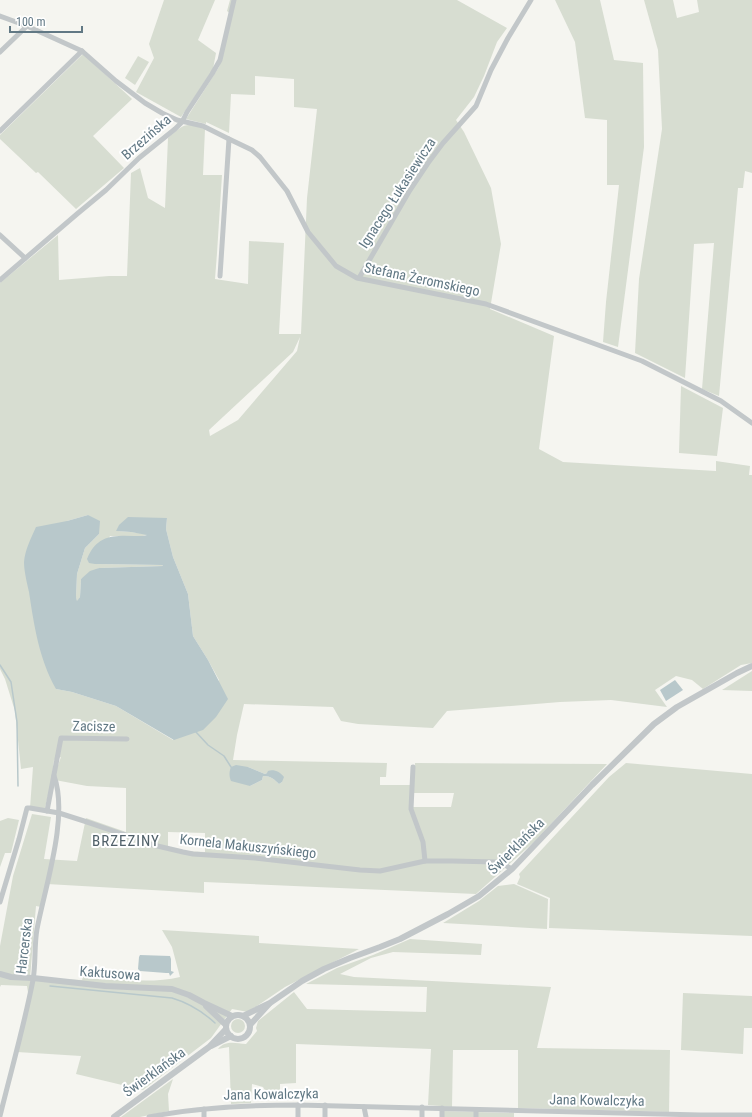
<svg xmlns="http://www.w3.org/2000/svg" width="752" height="1117" font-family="'Roboto Condensed',sans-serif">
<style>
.green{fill:#d7ddd1;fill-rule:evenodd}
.water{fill:#b8c8cb}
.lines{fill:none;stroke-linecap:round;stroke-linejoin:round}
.stream{stroke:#b8c8cb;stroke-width:1.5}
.minor{stroke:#c2c7c9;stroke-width:5}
.tertiary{stroke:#c2c7c9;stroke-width:6}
.labels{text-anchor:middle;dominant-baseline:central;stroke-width:4;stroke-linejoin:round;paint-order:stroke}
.street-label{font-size:14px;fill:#617884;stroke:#fff}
.neighbourhood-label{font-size:15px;letter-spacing:1px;fill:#506069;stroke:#fff}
</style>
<rect width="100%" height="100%" fill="#f5f5f0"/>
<g class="green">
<polygon points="164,0 215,0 198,40 216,53 213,69 181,117 136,92 154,58 149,44"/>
<path d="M230,0H457L507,28L497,42L484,76L474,97L456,120L464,132L491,188L501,244L490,309L554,336L539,449L563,462L716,471V461L750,466L749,475H752V663L741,665L703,689L692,680L676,676L655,690L667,707L611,700L560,702L447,711L433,728L358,724L341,721L333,707L244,704L237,735L233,760L387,763L386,777H380V785H414L415,763L607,764L535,841L476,894L204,882V893L47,884L41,907L36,906L30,978L82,980L84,974L89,977C119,979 151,984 180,977L172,947L162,930L259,936V943L359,949L285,987L248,1012L232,1009L211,1038L143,1090L76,1074L81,1056L17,1052L29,999L27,986L1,985L0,987V946L13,876L32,814L51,817L44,859L77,861L86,818L126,832V788L87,786L55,780L54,776L61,757L54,760L52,779L45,808H30L33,767L21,769L15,711L5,679L0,669V283L58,235L59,280L109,276H127L131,173L140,168L148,198L165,208L168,138C184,124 185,122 205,129L203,175H222L217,253L215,279L248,284L249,241L284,243L279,334H301L307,198L317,109L294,107V79L255,76V95L231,94L229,133L206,122V124L186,119L219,67L232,15L227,11ZM300,337L297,351L238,420L210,436L209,430L293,352ZM88,515L99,534L85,548L77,574L76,597L77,602L80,597L81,579L99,568L163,566L162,565L95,564L110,536H143L148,534L131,532L117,531L167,518L166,529L173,557L188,594L193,636L208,660L219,680L173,740L116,706L72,692L56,689L67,521ZM248,767L265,774L267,773L282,782L279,784C274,779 271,776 263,776L262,780L250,786ZM413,793H454L451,807H413ZM168,832L205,833V852L183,851L168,847Z"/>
<polygon points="555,0 600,0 614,60 643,63 644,147 618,347 603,342 606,302 619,185 607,185 607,120 585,118 575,42"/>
<polygon points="644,0 673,0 677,18 699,12 697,0 752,0 752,173 745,171 743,188 738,188 719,396 702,389 714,243 694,244 685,378 635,353 639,279 662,129 658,50"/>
<polygon points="83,54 132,99 93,136 124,168 76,209 38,172 36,173 0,139 0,135"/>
<polygon points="138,56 149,62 135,85 125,78"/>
<polygon points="681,386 723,408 717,456 679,453"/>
<polygon points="752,671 752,691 722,690"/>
<polygon points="626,763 752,774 752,936 549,928 550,898 517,884 520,877 519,874 609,777"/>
<polygon points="8,818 19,820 11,853 5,853 0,867 0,821"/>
<polygon points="514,884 548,899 547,929 443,923 479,901 498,886"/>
<path d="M410,939L482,944L481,955L393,952L371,958L340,974L354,977L551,987L537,1048L670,1050L669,1112L518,1108V1050H453L452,1107L428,1105L431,1049L296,1044V1083L280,1084V1095L267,1094L263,1087L252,1084L251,1103L231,1104L229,1047L218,1049C225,1040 235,1043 246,1044L257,1031L256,1028L258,1021L294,992L307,1009L426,1012L427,987L306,984L337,968L373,955Z"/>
<polygon points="683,993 752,996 752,1028 744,1028 743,1054 681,1050"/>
<circle cx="238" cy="1026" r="7"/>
<polygon points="173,1079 168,1094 169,1111 140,1117 121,1117"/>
<polygon points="442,1111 514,1113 514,1117 442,1117"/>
</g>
<g class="water">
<path d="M88,515L100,521L99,534L85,548L77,574L76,597L77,601L80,597L81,579L90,571L99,568L163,566L162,565L95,564L89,563L87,559C98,531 119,536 143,536L147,535L131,532L116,531L119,525L128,517L167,518L166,529L173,557L188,594L193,636L208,660L228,699L216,717L203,730L174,740L116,706L72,692L56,689C39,659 34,625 29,592C27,583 24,571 24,562C25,550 31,538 36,527L67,521Z"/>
<polygon points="675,680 683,690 666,701 660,690"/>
<path d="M236,765L248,767L265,774L267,773L268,771C274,769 280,772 284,777L282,782L279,784C274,779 271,776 263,776L262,780L250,786L231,781C229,776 229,772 231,767Z"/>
<polygon points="140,955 170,956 171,959 171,971 174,972 170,976 169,973 166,973 140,971 138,969 139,957"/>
</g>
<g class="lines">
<g class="stream">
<polyline points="0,665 11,682 17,722 18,786"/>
<polyline points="196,732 208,745 224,756 231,767"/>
<path d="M50,986L172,998C189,1003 202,1011 215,1023"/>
</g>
<g class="minor">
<polyline points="0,16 27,26 82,51 116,81 145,103 162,113 177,120 203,126 229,139 252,150 260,157 287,191 308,232 336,266 357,278 486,304 642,361 721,401 752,423"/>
<polyline points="0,52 27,26"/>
<polyline points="0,131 82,51"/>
<polyline points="0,235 25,258"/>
<polyline points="220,276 229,139"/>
<polyline points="359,278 410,190 428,163 443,143 476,106 491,70 508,38 531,0"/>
<polyline points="0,280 77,214 106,190 139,158 175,129 182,122 187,112 212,74 220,60 234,0"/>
<polyline points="413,767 411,809 423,842 425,861"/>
<polyline points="47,811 61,738 127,739"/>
<polyline points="0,902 19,839 27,808 30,808 59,813 84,821 122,834 135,838 149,844 183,852 193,854 255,858 360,870 380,871 425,861 452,861 496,862 503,864 512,869"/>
<polyline points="298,1105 298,1117"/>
<polyline points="325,1105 325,1117"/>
<polyline points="364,1107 366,1117"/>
<polyline points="422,1107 422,1117"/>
<polyline points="442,1108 442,1117"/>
<polyline points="204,1109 204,1117"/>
<polyline points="476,1110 476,1117"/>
<path d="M0,1116C11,1071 24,1026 33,980C36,963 34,946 37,929C45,887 69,816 54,776"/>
<path d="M149,1117C198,1107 248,1105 298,1105L700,1115H752"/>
</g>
<g class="tertiary">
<polyline points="0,974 11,977 33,978 105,986 172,989 189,995 204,1003 232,1016"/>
<polyline points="206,1006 226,1025"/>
<circle cx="238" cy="1027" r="12"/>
<polyline points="243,1016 270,1003 302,981 324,969 350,958 380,947 400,939 448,914 479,896 512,869 592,785 654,724 677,707 737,673 752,666"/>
<polyline points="250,1025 269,1004"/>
<polyline points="211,1046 231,1036"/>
<polyline points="114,1117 209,1047 226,1029"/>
</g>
</g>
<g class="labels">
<g class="street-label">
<text transform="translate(146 137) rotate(-41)">Brzezińska</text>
<text transform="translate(397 193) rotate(-57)">Ignacego Łukasiewicza</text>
<text transform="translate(422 279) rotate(12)">Stefana Żeromskiego</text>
<text transform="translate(94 726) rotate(1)">Zacisze</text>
<text transform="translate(248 846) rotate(6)">Kornela Makuszyńskiego</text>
<text transform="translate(516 846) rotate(-45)">Świerklańska</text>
<text transform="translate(24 946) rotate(-83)">Harcerska</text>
<text transform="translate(110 973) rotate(4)">Kaktusowa</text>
<text transform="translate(154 1072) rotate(-36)">Świerklańska</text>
<text transform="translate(271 1094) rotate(-1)">Jana Kowalczyka</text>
<text transform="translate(597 1100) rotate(1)">Jana Kowalczyka</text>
</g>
<g class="neighbourhood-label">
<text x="126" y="841">BRZEZINY</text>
</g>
</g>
<path d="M10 26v6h72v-6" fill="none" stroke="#617884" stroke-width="2"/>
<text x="16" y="26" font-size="12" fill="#617884" stroke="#ffffff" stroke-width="3" paint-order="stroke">100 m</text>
</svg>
